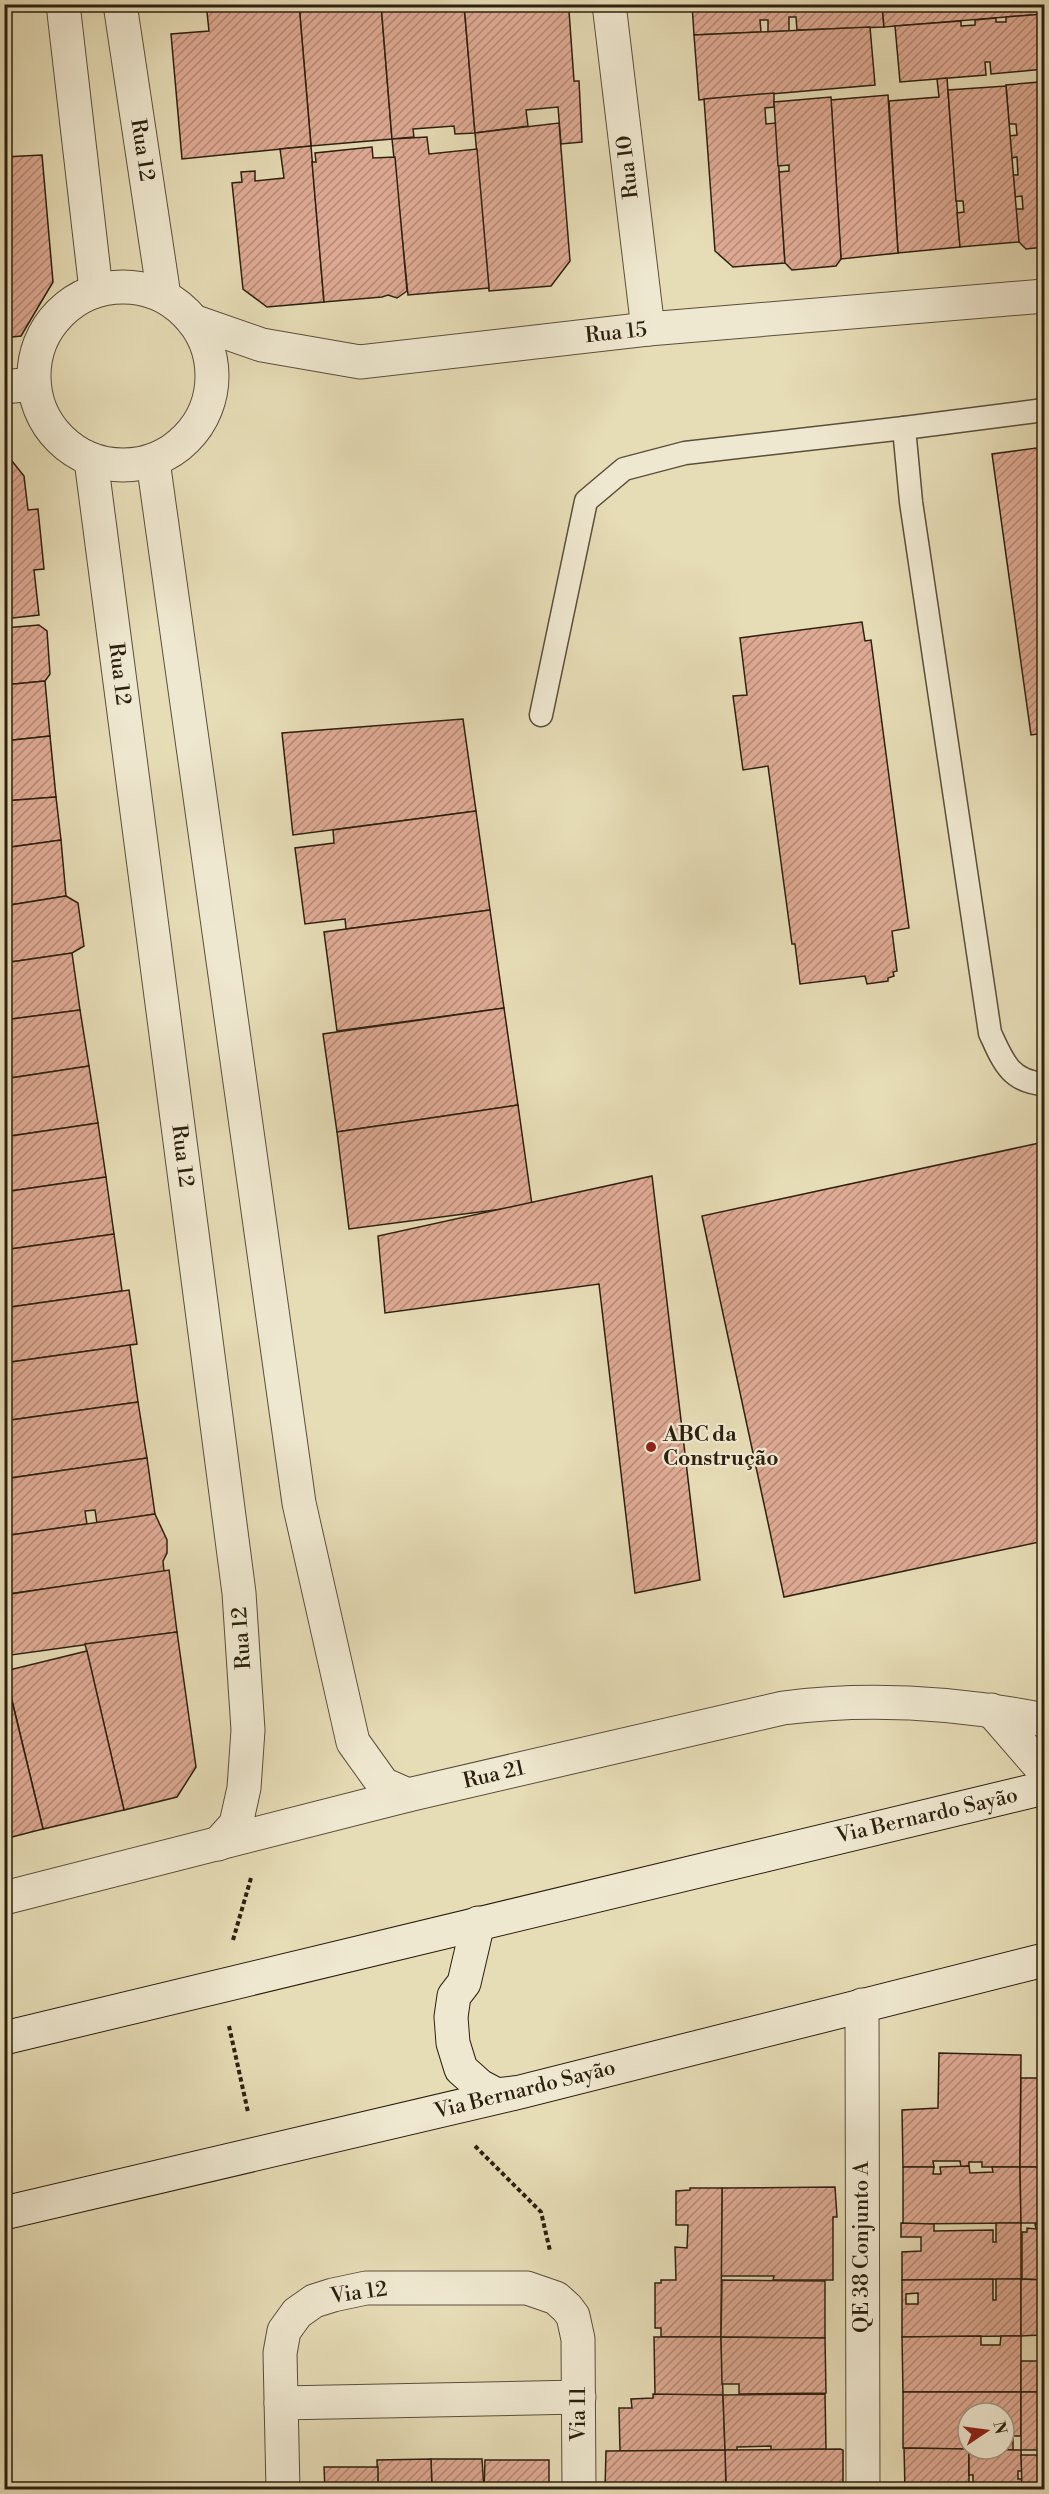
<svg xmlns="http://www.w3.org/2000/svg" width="1049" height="2494" font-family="'Libre Bodoni',serif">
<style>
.building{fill:url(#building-hatch);stroke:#2c2010;stroke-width:1.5;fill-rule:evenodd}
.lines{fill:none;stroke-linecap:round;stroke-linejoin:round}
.service-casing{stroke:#5a4f3a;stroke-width:25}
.minor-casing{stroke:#5a4f3a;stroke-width:35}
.tertiary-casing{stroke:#5a4f3a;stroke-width:35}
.secondary-casing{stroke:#2c2010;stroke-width:35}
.path{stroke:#2c2010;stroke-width:4;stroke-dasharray:4.5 3;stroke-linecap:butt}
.service{stroke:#efe8d0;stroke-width:22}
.minor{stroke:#efe8d0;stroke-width:33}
.tertiary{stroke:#efe8d0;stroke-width:33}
.secondary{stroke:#efe8d0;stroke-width:33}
.poi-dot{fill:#8f2418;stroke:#efe8d0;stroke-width:2}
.labels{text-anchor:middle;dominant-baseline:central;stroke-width:4.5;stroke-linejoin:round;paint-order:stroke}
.street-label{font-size:21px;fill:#2c2010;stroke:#efe8d0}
.poi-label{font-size:21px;font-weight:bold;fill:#2c2010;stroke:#efe8d0;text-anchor:start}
</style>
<defs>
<pattern id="building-hatch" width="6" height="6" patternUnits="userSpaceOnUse" patternTransform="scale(1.5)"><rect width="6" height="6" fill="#dfaa94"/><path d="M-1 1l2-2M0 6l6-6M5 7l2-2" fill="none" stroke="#b58a77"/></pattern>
</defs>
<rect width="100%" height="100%" fill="#e6dcb6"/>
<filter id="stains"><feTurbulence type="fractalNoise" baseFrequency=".00333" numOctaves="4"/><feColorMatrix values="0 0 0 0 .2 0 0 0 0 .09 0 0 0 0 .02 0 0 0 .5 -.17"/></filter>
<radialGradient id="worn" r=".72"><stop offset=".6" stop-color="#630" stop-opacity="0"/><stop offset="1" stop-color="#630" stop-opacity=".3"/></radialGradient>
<g class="building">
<polygon points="299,4 381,4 392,139 311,146"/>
<polygon points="299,4 311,146 182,159 171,34 209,31 207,12 214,4"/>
<polygon points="381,4 464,4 475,133 455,134 454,126 413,129 414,137 392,139"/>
<polygon points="464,4 563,4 569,11 574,81 579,81 582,142 561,144 558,107 526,110 528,126 475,133"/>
<polygon points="692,4 882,4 884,27 797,30 796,17 789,17 789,31 768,32 768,20 760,20 761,32 694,35"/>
<polygon points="882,4 1044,4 1044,14 884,27"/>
<polygon points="1044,14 1044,69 991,74 990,62 985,62 986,75 900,82 895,26 961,21 961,26 975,25 975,20 996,18 996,22 1006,22 1006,17"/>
<polygon points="870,27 875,85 699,100 694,35"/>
<polygon points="1044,69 1044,247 1026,249 1018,241 1016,209 1023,209 1022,196 1015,197 1013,175 1018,175 1017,157 1011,158 1010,136 1017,135 1016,124 1009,124 1006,85 1039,82 1038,70"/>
<polygon points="947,78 960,247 898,253 889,101 939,97 937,79"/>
<polygon points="1006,86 1019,242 960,247 957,213 964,212 963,201 956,201 948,90"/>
<polygon points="774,93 774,107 765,108 766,124 776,123 785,263 733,267 715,251 704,99"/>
<polygon points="888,95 898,253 841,259 831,100"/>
<polygon points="831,97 841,259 836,266 792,270 785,263 779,172 789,171 789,165 778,166 774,102"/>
<polygon points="559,123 570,261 551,286 489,291 475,133"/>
<polygon points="427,137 429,154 477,149 489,288 408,295 392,139"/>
<polygon points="311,146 324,302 267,307 243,289 232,183 242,182 241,172 255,171 255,181 284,178 280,149"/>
<polygon points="372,147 373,158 395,157 407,291 397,298 388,295 382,297 324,302 312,162 316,162 315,153"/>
<polygon points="42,155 53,282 21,336 4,338 4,157"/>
<polygon points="1044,447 1044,733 1031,735 992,454"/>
<polygon points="4,456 8,456 24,476 28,510 38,509 44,569 34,570 39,615 4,619"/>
<polygon points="862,622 865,641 871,640 909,928 892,931 897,971 893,972 894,976 888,978 888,981 867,984 865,976 800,984 795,944 792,944 768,766 743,770 733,696 747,695 740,638"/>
<polygon points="39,625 47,631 50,674 45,681 4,685 4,628"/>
<polygon points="45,681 50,736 4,741 4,685"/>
<polygon points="463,719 476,811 293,835 282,733"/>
<polygon points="50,736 56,797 4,801 4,741"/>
<polygon points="56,797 61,840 4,848 4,801"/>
<polygon points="476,811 490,910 346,929 345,919 305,924 295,848 334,843 333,830"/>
<polygon points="61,840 66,896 4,906 4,848"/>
<polygon points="66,896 78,903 84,946 72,953 4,963 4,906"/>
<polygon points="490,910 504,1008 337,1031 324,932"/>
<polygon points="72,953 80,1010 4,1020 4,963"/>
<polygon points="504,1008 518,1105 337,1132 323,1034"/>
<polygon points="80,1010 89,1066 4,1079 4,1020"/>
<polygon points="89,1066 98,1123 4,1137 4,1079"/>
<polygon points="518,1105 532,1205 349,1229 337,1132"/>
<polygon points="98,1123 106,1177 4,1192 4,1137"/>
<polygon points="1044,1142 1044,1541 784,1597 702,1216"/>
<polygon points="652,1176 700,1580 635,1593 599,1284 385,1313 378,1236"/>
<polygon points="106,1177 114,1234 4,1250 4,1192"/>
<polygon points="114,1234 122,1291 4,1308 4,1250"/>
<polygon points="129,1290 137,1344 4,1363 4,1308"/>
<polygon points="130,1345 138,1402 4,1421 4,1363"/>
<polygon points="138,1402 147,1458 4,1479 4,1421"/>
<polygon points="147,1458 155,1514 97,1523 95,1510 85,1511 87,1524 4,1536 4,1479"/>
<polygon points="155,1514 167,1540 167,1553 163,1561 164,1572 8,1594 4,1571 4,1536"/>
<polygon points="169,1570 177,1632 4,1656 4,1595"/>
<polygon points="177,1632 196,1767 177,1797 124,1810 85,1644"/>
<polygon points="87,1651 124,1810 43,1829 5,1671"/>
<polygon points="4,1668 43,1829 4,1839"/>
<polygon points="939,2053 1021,2055 1020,2167 982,2167 982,2162 969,2162 969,2166 961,2167 960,2161 933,2161 934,2167 903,2167 902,2110 938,2108"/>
<polygon points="1021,2078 1041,2078 1040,2106 1044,2106 1044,2167 1020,2167"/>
<polygon points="969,2166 970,2173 993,2172 992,2167 1020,2167 1021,2223 903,2224 903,2167 934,2167 933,2174 941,2174 940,2167"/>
<polygon points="1020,2167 1044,2167 1044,2223 1021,2223"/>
<polygon points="835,2187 837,2217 833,2217 833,2280 773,2280 774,2276 721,2276 722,2188"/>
<polygon points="690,2188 722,2188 722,2190 721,2337 661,2337 661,2328 655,2328 655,2283 661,2283 661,2280 676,2280 675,2247 687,2248 688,2225 676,2225 676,2191 690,2190"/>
<polygon points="901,2223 934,2224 934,2231 993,2230 993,2242 996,2242 996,2223 1021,2223 1021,2279 902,2280 902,2252 921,2251 921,2237 901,2237"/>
<polygon points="1035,2224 1044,2224 1044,2280 1022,2279 1022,2232 1027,2232 1027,2228 1036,2229"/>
<path d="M993,2279V2300H996V2279H1021V2336L902,2337V2280ZM918,2293V2304H906V2294Z"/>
<polygon points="1021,2279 1044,2280 1044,2330 1044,2320 1040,2320 1040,2335 1021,2336"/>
<polygon points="722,2280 825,2281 825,2338 721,2337"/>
<polygon points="981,2336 981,2345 1000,2345 1001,2336 1021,2336 1021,2392 903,2392 902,2337"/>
<polygon points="654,2337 721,2337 723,2395 655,2395"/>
<polygon points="721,2337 825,2338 826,2393 739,2394 739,2384 722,2384"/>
<polygon points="1044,2355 1044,2392 1021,2392 1021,2361 1044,2361"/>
<path d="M903,2392H1021V2436H1013V2450L903,2448ZM968,2413H1004V2449H968Z"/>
<rect x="1021" y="2392" width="23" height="58"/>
<polygon points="653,2394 723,2395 725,2450 620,2451 619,2408 632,2408 631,2399 653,2398"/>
<polygon points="825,2394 826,2449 771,2450 771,2446 737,2447 737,2450 725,2450 723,2395"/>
<polygon points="904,2448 969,2449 969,2483 963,2483 963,2490 905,2490"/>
<polygon points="840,2449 843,2450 843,2490 726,2490 725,2450"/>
<polygon points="969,2449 1021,2450 1022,2471 1018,2471 1018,2479 1022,2479 1022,2490 973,2490 973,2475 969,2475"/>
<polygon points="725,2450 726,2490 605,2490 606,2451"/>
<polygon points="1021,2455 1044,2455 1044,2490 1022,2490"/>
<polygon points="431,2459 482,2459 484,2490 432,2490"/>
<polygon points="431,2459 432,2490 378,2490 377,2460"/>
<polygon points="485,2460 549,2460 549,2490 484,2490"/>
<polygon points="324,2467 378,2467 378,2490 325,2490"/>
</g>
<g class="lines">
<g class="service-casing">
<g id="service">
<path d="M1044,410L904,428L911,502L990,1033C1003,1061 1010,1082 1044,1084"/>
<polyline points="541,715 586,501 624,469 685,453 904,428"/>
</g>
</g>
<g class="minor-casing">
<g id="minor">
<polyline points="609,4 648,329"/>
<polyline points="193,321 262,345 360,362 648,329 1044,296"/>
<polyline points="4,387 33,384"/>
<polyline points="862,2005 863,2490"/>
<polyline points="281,2403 579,2397"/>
<polyline points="283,2490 280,2353 284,2331 297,2313 314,2301 333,2295 366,2288 527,2288 556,2298 567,2308 573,2316 578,2339 579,2490"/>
</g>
</g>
<g class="tertiary-casing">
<g id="tertiary">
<polyline points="63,4 96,290"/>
<polyline points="120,4 164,296"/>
<circle cx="123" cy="376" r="89"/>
<polyline points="91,460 239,1593 248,1730 244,1788 236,1824 218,1844"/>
<polyline points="153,461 299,1503 353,1742 383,1784 408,1795"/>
<polyline points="991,1710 1044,1771"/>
<path d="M4,1898L408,1795L783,1708C869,1697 960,1703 1044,1720"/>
</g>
</g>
<g class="secondary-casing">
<g id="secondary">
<polyline points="478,1923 464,1983 454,1996 451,2017 453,2043 461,2069 480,2086 497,2095 514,2093"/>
<polyline points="4,2038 1044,1788"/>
<polyline points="4,2213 520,2092 1044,1960"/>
</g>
</g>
<g class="path">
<polyline points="233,1940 251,1878"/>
<polyline points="229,2026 248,2112"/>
<polyline points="475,2146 541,2212 550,2251"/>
</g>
<use href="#service" class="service"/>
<use href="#minor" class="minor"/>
<use href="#tertiary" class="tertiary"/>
<use href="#secondary" class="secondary"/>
</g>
<circle class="poi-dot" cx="651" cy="1447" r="6"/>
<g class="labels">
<g class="street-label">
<text transform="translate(142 150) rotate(81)">Rua 12</text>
<text transform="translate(628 167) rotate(-97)">Rua 10</text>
<text transform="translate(616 333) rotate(-6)">Rua 15</text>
<text transform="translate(119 674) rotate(83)">Rua 12</text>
<text transform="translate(182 1156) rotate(83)">Rua 12</text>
<text transform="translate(242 1638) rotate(-94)">Rua 12</text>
<text transform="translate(494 1775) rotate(-13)">Rua 21</text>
<text transform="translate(927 1816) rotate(-13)">Via Bernardo Sayão</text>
<text transform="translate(525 2090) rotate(-14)">Via Bernardo Sayão</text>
<text transform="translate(862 2247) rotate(-90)">QE 38 Conjunto A</text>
<text transform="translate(359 2293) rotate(-8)">Via 12</text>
<text transform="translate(579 2414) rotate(-90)">Via 11</text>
</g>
<g class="poi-label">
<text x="663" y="1435">ABC da<tspan x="663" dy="24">Construção</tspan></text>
</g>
</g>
<rect width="1049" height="2494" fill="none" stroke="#e6dcb6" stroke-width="24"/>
<rect x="6" y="6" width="1037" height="2482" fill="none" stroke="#2c2010" stroke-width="3"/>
<rect x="12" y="12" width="1025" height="2470" fill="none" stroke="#2c2010" stroke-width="1.5"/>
<g transform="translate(986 2431) rotate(77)"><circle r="28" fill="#efe8d0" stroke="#a19883" stroke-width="1.5"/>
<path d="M0-4.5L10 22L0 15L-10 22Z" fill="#8f2418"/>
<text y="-9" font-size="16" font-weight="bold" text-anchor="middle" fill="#2c2010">N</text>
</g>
<rect width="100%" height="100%" filter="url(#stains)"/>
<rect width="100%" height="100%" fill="url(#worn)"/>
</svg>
